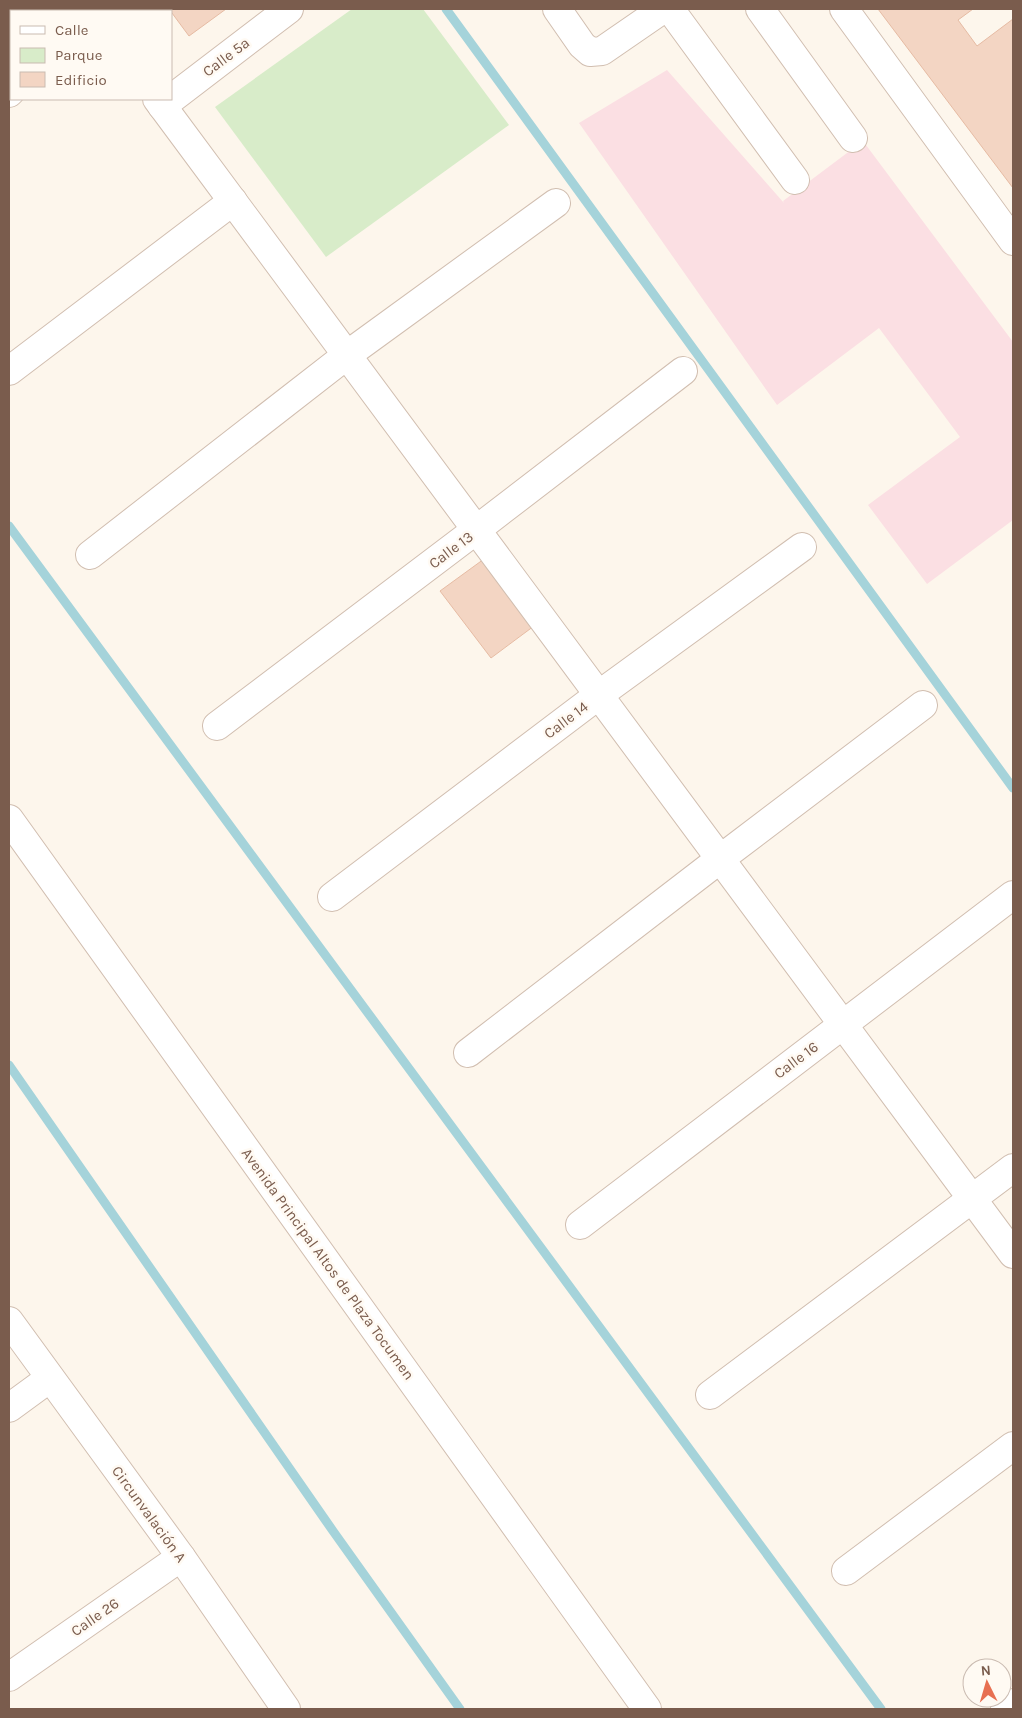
<svg xmlns="http://www.w3.org/2000/svg" width="1022" height="1718" font-family="Karla,sans-serif">
<style>
.medical{fill:#fbdfe3}
.green{fill:#d8ecc9}
.lines{fill:none;stroke-linecap:round;stroke-linejoin:round}
.stream{stroke:#a5d3da;stroke-width:9}
.building{fill:#f3d5c3;stroke:#e6bba3}
.minor-casing{stroke:#d1beb0;stroke-width:30}
.minor{stroke:#fff;stroke-width:28}
.labels{text-anchor:middle;dominant-baseline:central;stroke-width:5;stroke-linejoin:round;paint-order:stroke}
.street-label{font-size:15px;fill:#7a5c4d;stroke:#fffaf3}
</style>
<rect width="100%" height="100%" fill="#fdf6ec"/>
<polygon class="medical" points="667,70 784,203 783,201 863,141 1013,342 1013,520 927,584 868,505 960,437 879,328 777,405 579,123"/>
<polygon class="green" points="352,9 423,9 509,125 326,257 215,107"/>
<g class="lines">
<g class="stream">
<polyline points="446,9 1013,788"/>
<polyline points="9,526 881,1709"/>
<polyline points="9,1065 333,1531 460,1709"/>
</g>
</g>
<g class="building">
<polygon points="169,9 226,9 189,36"/>
<polygon points="878,9 973,9 958,20 977,46 1013,19 1013,188"/>
<polygon points="484,559 534,626 491,658 440,591"/>
</g>
<g class="lines">
<g class="minor-casing">
<g id="minor">
<polyline points="92,9 93,11"/>
<polyline points="557,9 582,45 590,52 602,51 663,9"/>
<polyline points="670,9 795,180"/>
<polyline points="760,9 853,138"/>
<polyline points="844,9 1013,241"/>
<polyline points="9,93 11,91"/>
<polyline points="157,99 1013,1254"/>
<polyline points="162,106 289,9"/>
<polyline points="9,371 233,201"/>
<polyline points="90,555 347,355 556,203"/>
<polyline points="217,726 476,530 683,371"/>
<polyline points="9,819 647,1709"/>
<polyline points="332,897 600,694 802,547"/>
<polyline points="468,1053 720,859 923,705"/>
<polyline points="580,1225 1013,895"/>
<polyline points="9,1321 181,1557 286,1709"/>
<polyline points="710,1395 1013,1168"/>
<polyline points="9,1408 50,1378"/>
<polyline points="846,1571 1013,1446"/>
<polyline points="9,1677 181,1557"/>
<polyline points="1005,1709 1013,1703"/>
</g>
</g>
<use href="#minor" class="minor"/>
</g>
<g class="labels">
<g class="street-label">
<text transform="translate(226 57) rotate(-37)">Calle 5a</text>
<text transform="translate(451 550) rotate(-37)">Calle 13</text>
<text transform="translate(566 720) rotate(-37)">Calle 14</text>
<text transform="translate(796 1060) rotate(-37)">Calle 16</text>
<text transform="translate(328 1264) rotate(54)">Avenida Principal Altos de Plaza Tocumen</text>
<text transform="translate(149 1514) rotate(54)">Circunvalación A</text>
<text transform="translate(95 1617) rotate(-35)">Calle 26</text>
</g>
</g>
<rect width="1022" height="1718" fill="none" stroke="#7a5c4d" stroke-width="20"/>
<rect x="10" y="10" width="162" height="90" fill="#fffaf3" stroke="#cabbb1"/>
<rect x="20" y="26" width="25" height="8" fill="#ffffff" stroke="#cabbb1"/>
<text x="55" y="35" font-size="15" fill="#7a5c4d">Calle</text>
<rect x="20" y="48" width="25" height="15" fill="#d8ecc9" stroke="#cabbb1"/>
<text x="55" y="60" font-size="15" fill="#7a5c4d">Parque</text>
<rect x="20" y="72" width="25" height="15" fill="#f3d5c3" stroke="#cabbb1"/>
<text x="55" y="85" font-size="15" fill="#7a5c4d">Edificio</text>
<g transform="translate(987 1683) rotate(355)"><circle r="24" fill="#fffaf3" stroke="#cabbb1"/>
<path d="M0-4L9 19L0 12L-9 19Z" fill="#e76f51"/>
<text y="-8" font-size="14" font-weight="bold" text-anchor="middle" fill="#7a5c4d">N</text>
</g>
</svg>
